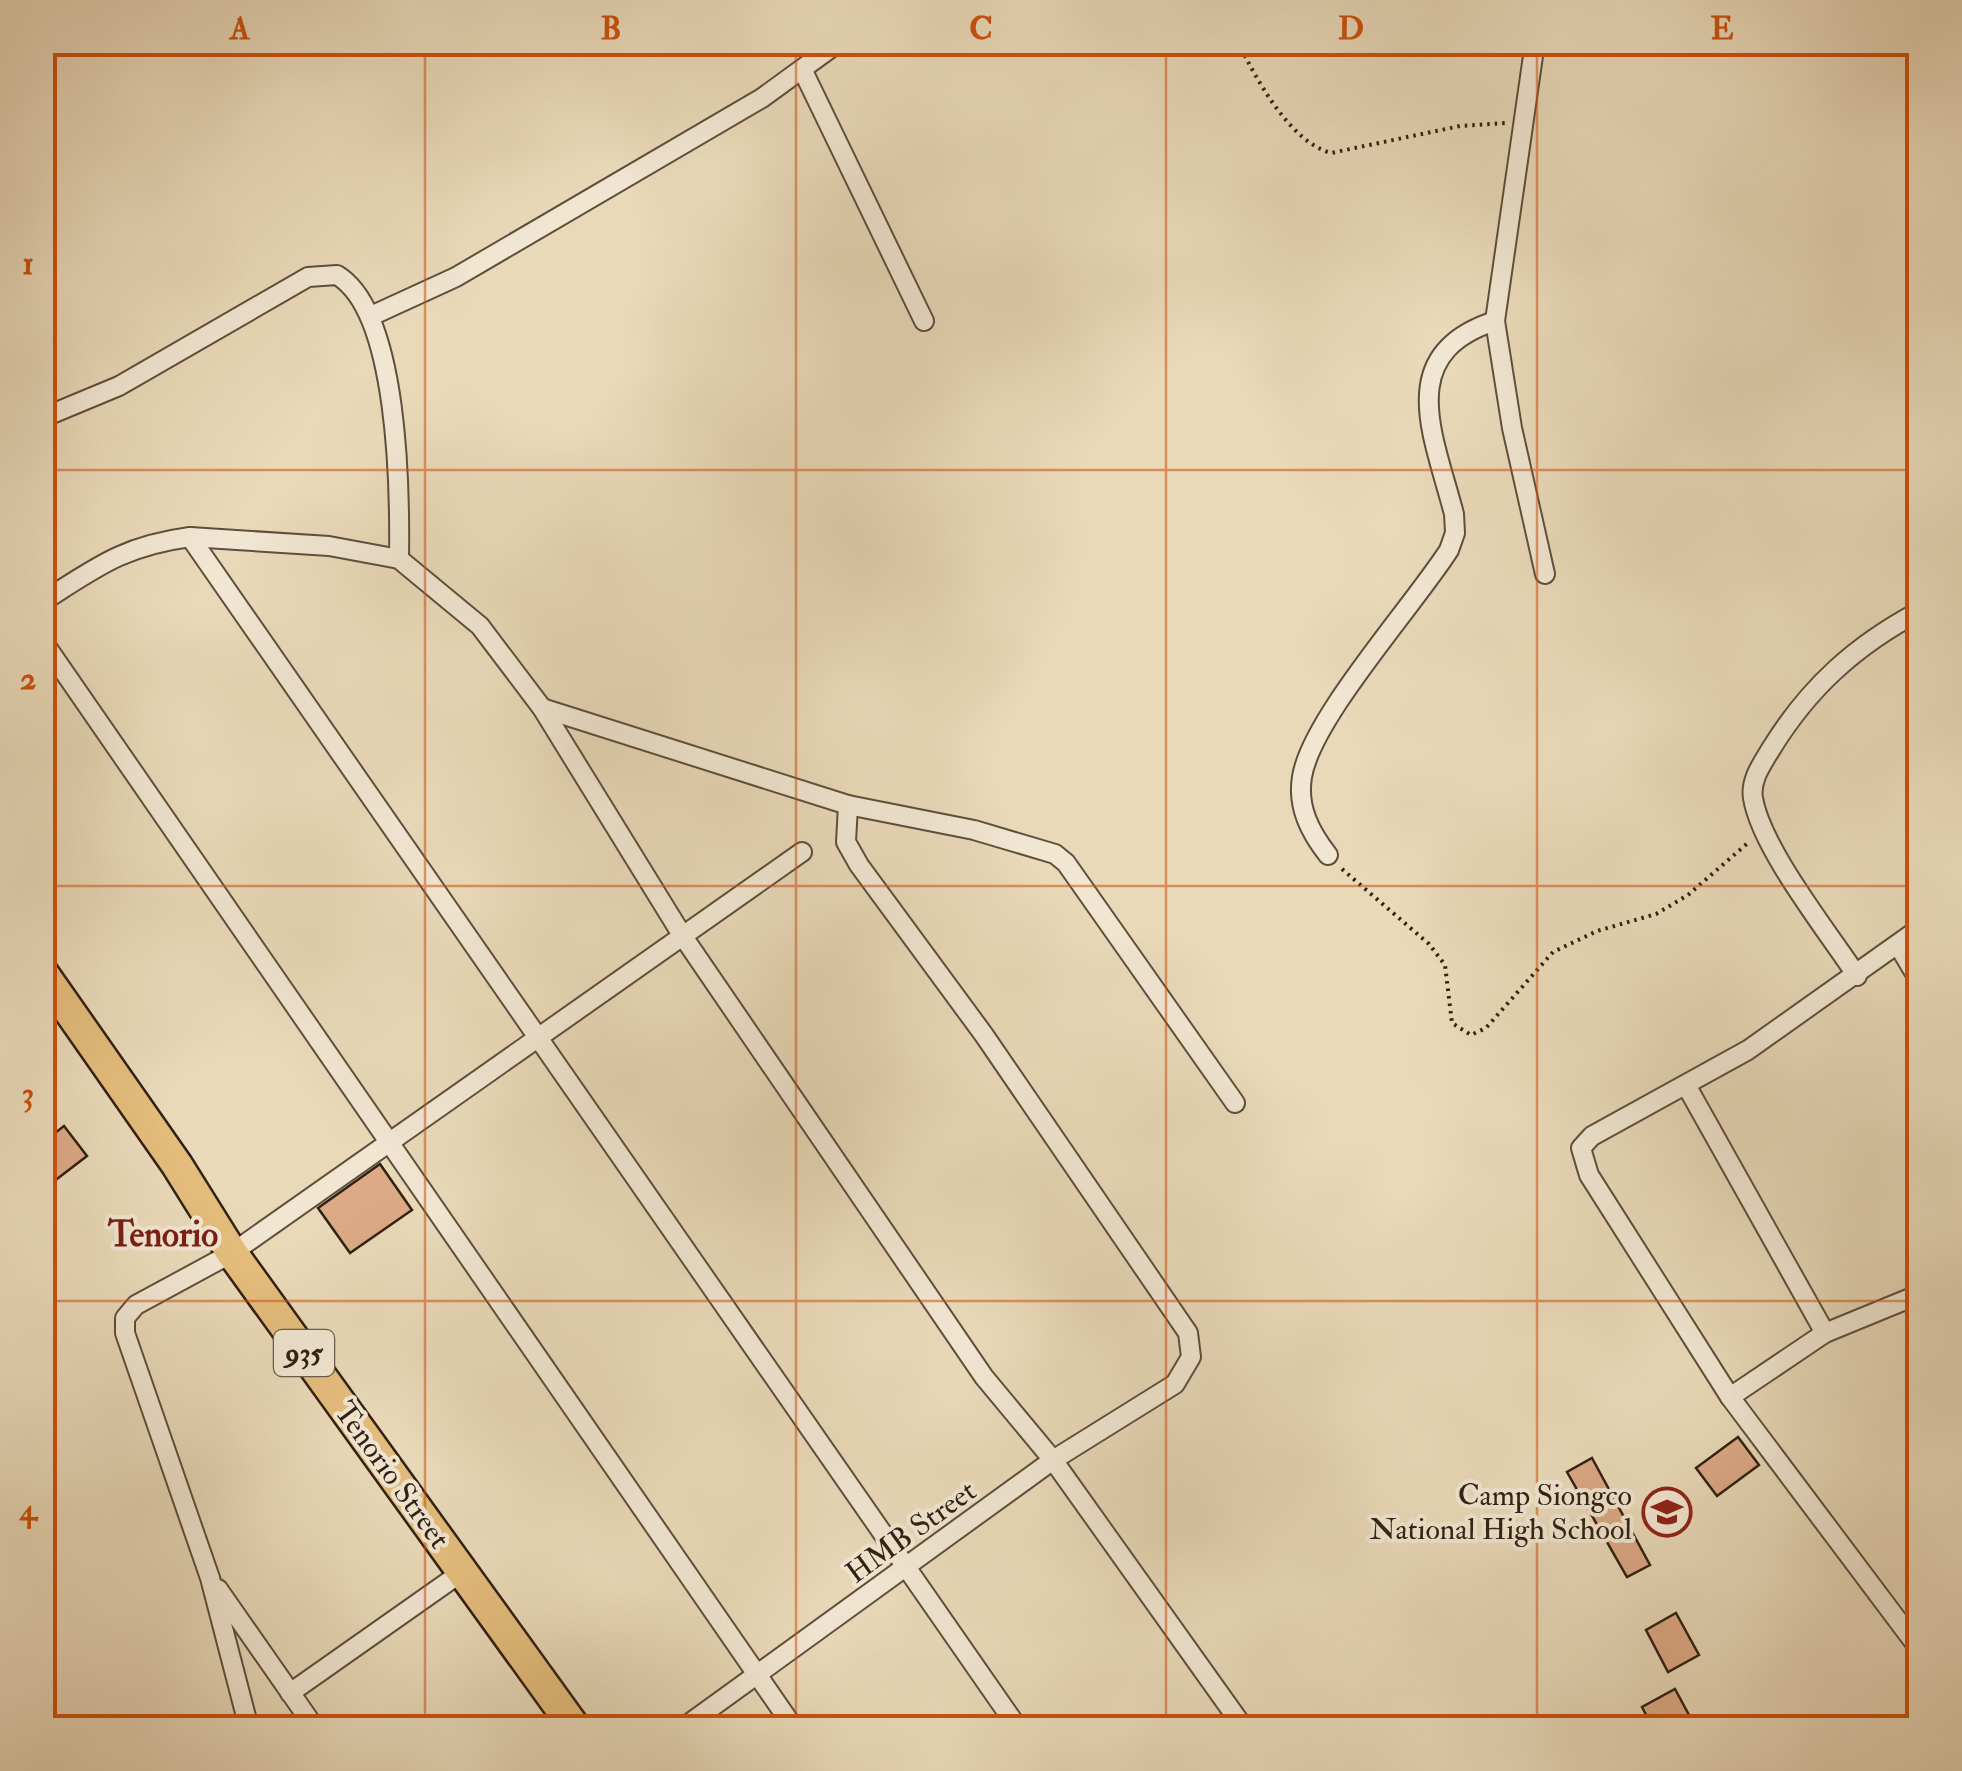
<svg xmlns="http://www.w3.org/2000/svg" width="1962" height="1771" font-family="'IM FELL Double Pica',serif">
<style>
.building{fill:#dcaa86;stroke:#302112;stroke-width:2.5}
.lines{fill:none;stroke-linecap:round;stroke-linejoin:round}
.minor-casing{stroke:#5e4f3c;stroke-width:22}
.primary-casing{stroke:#302112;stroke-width:35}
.path{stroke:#302112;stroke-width:4;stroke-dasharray:2.5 5;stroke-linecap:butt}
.minor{stroke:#f1e6d2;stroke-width:18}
.primary{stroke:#e4bc7c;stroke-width:30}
.grid{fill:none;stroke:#cc510d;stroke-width:2.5;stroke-opacity:0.55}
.labels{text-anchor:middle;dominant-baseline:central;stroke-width:8;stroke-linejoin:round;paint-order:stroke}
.shield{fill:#f1e6d2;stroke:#6a5c4c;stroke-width:2.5}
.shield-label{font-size:28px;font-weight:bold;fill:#302112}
.street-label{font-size:30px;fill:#302112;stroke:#f1e6d2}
.poi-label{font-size:30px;fill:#302112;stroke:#f1e6d2;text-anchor:end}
.quarter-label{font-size:35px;font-weight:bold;fill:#7a1f14;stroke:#f1e6d2}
.neatline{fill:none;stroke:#cc510d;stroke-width:4}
.grid-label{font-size:32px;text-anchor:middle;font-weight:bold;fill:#cc510d}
</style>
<rect width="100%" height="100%" fill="#e9d9b9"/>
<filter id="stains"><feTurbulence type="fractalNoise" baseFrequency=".002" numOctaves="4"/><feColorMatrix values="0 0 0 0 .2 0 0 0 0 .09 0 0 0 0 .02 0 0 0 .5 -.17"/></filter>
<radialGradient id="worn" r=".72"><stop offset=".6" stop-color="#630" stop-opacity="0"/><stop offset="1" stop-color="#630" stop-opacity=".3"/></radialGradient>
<g class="building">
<polygon points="64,1126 87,1156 53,1182 42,1169 42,1143"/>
<polygon points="380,1164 412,1210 350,1253 318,1208"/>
<polygon points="1738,1437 1759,1465 1717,1496 1696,1468"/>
<polygon points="1592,1458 1650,1565 1627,1577 1567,1472"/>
<polygon points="1676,1613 1699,1655 1668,1672 1646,1630"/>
<polygon points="1675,1689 1696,1728 1653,1728 1642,1707"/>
</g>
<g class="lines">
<g class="minor-casing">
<g id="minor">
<polyline points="1535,42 1495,321 1512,428 1545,574"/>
<polyline points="803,71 924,321"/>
<polyline points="371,316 456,277 762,98 839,42"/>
<path d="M42,418L119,386L308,277L337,275C399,312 400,492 399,559"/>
<polyline points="190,537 329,546 399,559 480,626 542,708 682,935 984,1377 1053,1460 1244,1728"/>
<path d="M42,602C97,567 123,546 190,537L1018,1728"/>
<polyline points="42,640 794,1728"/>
<polyline points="542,708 848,805 846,842 859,865 984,1035 1188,1333 1191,1357 1175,1384 1053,1460 683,1728"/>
<polyline points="848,805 974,830 1055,854 1066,863 1235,1103"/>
<path d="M1328,855C1310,832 1297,807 1302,777C1311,719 1414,605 1449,550L1455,533L1454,514C1434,436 1393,354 1495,321"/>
<polyline points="1920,928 1748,1050 1592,1136 1581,1148 1589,1175 1730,1397 1920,1650"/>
<polyline points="1898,945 1920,982"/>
<path d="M1857,976C1828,932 1761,848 1753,798C1750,780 1762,764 1771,749C1809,687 1856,645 1920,611"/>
<polyline points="1686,1085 1825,1333"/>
<polyline points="1730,1397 1825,1333 1920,1294"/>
<polyline points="218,1589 315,1728"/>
<polyline points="290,1693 462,1572"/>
<polyline points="249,1728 210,1578 125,1333 125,1318 136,1305 232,1253 802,852"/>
</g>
</g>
<g class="primary-casing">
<polyline id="primary" points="42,972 177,1165 232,1253 575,1728"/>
</g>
<g class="path">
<path d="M1238,42C1256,79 1290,142 1331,153L1460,126L1506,123"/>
<polyline points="1342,869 1429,944 1445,965 1452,1023 1471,1035 1486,1028 1553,952 1597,931 1656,914 1688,895 1749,842"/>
</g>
<use href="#minor" class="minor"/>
<use href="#primary" class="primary"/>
</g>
<path class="grid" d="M425,42V1728M796,42V1728M1166,42V1728M1537,42V1728M42,470H1920M42,886H1920M42,1301H1920"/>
<defs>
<g id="school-ring" transform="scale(2.5)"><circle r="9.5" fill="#f1e6d2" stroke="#8f2418" stroke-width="1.5"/><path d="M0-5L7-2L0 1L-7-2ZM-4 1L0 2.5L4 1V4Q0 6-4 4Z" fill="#8f2418"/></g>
</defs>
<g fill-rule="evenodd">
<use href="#school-ring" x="1667" y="1512"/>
</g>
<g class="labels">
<rect class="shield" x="274" y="1330" width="60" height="46" rx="8"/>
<g class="shield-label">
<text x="304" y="1353">935</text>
</g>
<g class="street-label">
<text transform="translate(392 1475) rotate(54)">Tenorio Street</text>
<text transform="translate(911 1532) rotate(-36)">HMB Street</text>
</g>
<g class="poi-label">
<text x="1632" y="1495">Camp Siongco<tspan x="1632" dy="34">National High School</tspan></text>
</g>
<g class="quarter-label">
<text x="163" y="1235">Tenorio</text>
</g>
</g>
<rect width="1962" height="1771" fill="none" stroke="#e9d9b9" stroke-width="110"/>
<rect x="55" y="55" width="1852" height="1661" class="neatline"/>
<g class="grid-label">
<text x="240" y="39">A</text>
<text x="611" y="39">B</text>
<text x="981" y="39">C</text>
<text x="1351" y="39">D</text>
<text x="1722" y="39">E</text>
<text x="28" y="274">1</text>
<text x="28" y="689">2</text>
<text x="28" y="1104">3</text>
<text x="28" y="1520">4</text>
</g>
<rect width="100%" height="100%" filter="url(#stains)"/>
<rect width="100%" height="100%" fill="url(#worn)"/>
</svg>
